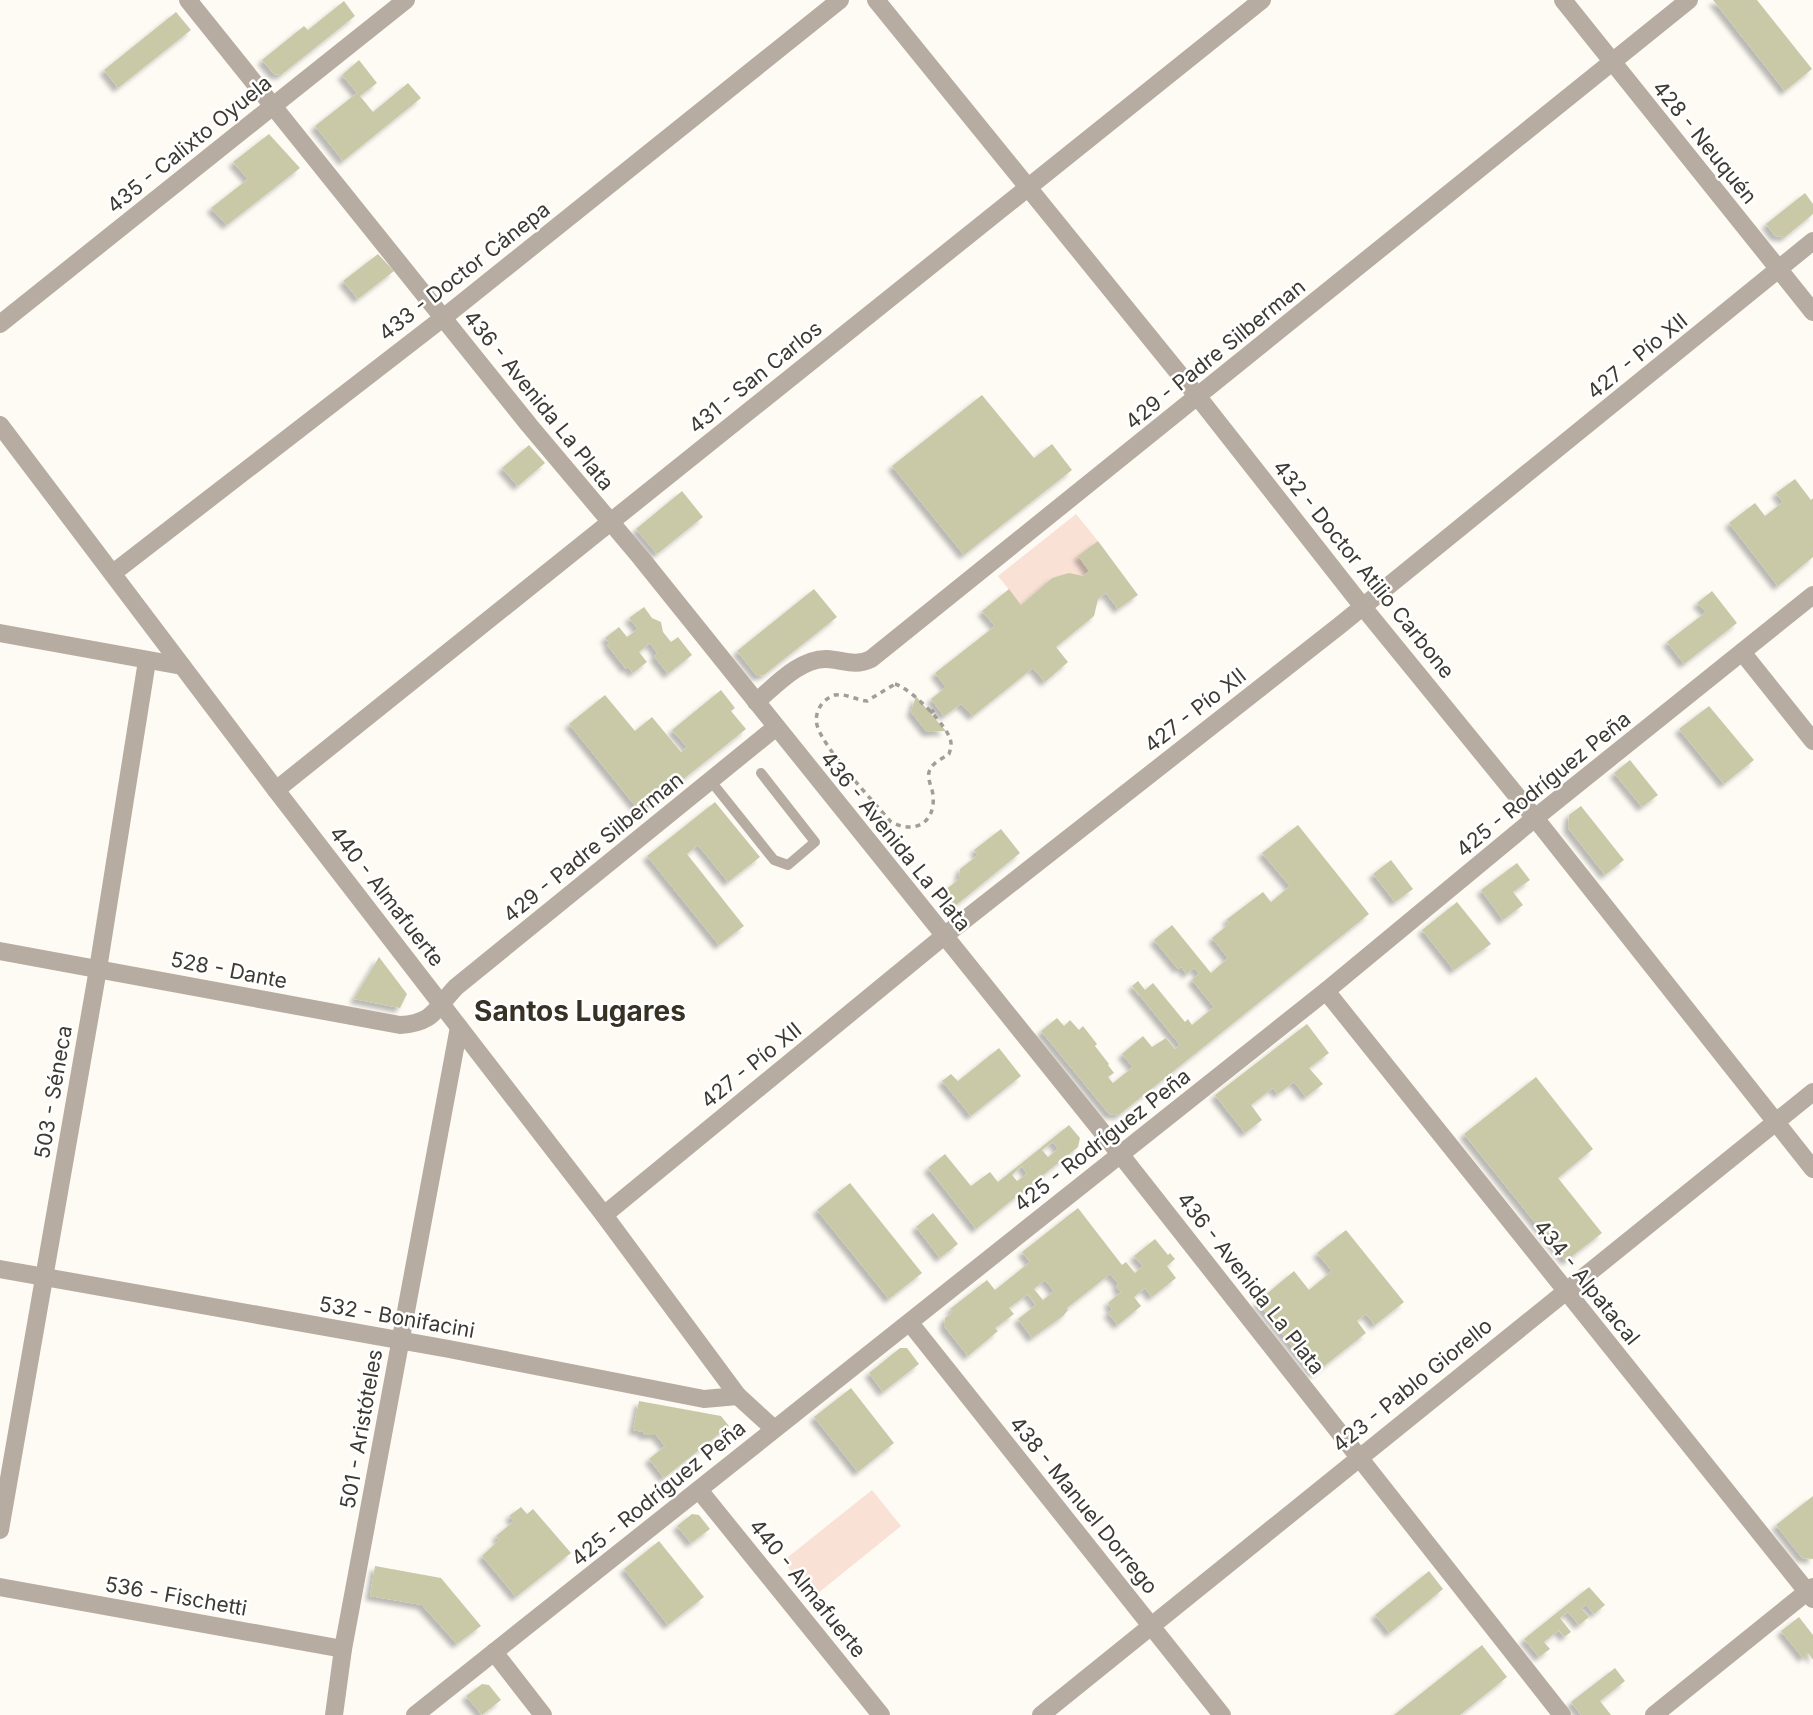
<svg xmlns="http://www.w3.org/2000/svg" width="1813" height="1715" font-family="Inter,sans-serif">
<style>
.green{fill:#f9e1d5}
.building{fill:#c9c9a8;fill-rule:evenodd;filter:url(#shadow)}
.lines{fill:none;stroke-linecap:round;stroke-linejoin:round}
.path{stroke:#a09e97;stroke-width:3.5;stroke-dasharray:5 5;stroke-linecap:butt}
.service{stroke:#b7aca1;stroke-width:10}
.minor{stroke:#b7aca1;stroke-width:18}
.tertiary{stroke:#b7aca1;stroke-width:18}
.labels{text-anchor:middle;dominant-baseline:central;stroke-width:5;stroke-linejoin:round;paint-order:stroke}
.street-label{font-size:21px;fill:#3c3a33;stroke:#fff}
.district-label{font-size:28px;font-weight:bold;fill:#383225;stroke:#fff}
</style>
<defs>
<filter id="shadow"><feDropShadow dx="-4.5" dy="4.5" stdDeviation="2" flood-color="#0004"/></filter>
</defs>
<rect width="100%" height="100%" fill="#fefbf5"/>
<g class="green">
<polygon points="1076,514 1098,541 1089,571 1083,576 1052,578 1021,605 998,576"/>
<polygon points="872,1490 901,1526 812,1598 783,1561"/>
</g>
<g class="building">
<polygon points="1713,0 1757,0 1812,69 1785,91"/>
<polygon points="344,1 355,16 281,75 274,74 262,60 304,26 308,30"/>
<polygon points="176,12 191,30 118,88 104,70"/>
<polygon points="359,60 377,83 360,96 373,112 408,83 421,98 343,161 315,126 357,93 342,75"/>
<polygon points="269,134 300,168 227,225 211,208 248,179 233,162"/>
<polygon points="1805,193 1813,204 1813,214 1785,237 1775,236 1766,224"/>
<polygon points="378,254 394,271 358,299 343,281"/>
<polygon points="982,395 1034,458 1052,444 1072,470 964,555 892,466"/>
<polygon points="529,445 545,463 518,486 502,468"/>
<polygon points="1795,479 1811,500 1813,498 1813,557 1778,586 1729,523 1755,503 1765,516 1783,502 1776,493"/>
<polygon points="682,491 703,517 657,554 636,529"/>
<polygon points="1098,541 1138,595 1118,609 1106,593 1098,599 1094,616 1056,647 1068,662 1045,682 1033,668 973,716 961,704 944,716 931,699 946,687 935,673 995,626 982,611 1009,589 1021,605 1052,578 1069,573 1083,576 1089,571 1078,556"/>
<polygon points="814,589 837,617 764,675 757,676 737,651"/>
<polygon points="1712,591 1737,623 1684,664 1667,642 1706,612 1697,603"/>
<polygon points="644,607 652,618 661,622 663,632 671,642 678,637 692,655 668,674 654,656 657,653 650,643 639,652 647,662 633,673 628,667 626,669 607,645 610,644 605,638 619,627 627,637 638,629 629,618"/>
<polygon points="721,690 735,708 731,711 746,729 641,813 569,724 605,695 635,731 652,717 681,752 687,747 672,730"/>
<polygon points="916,696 930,713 946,731 927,732 911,712"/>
<polygon points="1709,706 1754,760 1724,784 1679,729"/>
<polygon points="1630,760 1658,795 1642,807 1614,773"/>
<polygon points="715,802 760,857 728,882 698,845 687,854 744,926 719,945 647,856"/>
<polygon points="1581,806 1624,860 1605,875 1568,828 1569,815"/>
<polygon points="1298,825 1369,914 1119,1115 1109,1114 1041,1031 1057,1018 1064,1026 1070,1020 1079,1030 1083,1026 1097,1044 1095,1046 1109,1064 1108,1065 1114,1073 1108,1077 1113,1083 1133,1067 1122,1054 1143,1036 1152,1047 1166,1038 1175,1049 1180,1045 1132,986 1138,981 1145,990 1153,983 1185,1022 1188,1019 1192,1025 1214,1007 1192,980 1199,973 1194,968 1187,974 1181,967 1178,969 1154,940 1172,925 1211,973 1228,958 1212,938 1230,923 1226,920 1263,892 1271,902 1290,886 1262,853"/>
<polygon points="1001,829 1020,853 955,906 944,891 959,879 960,869 978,855 974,850"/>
<polygon points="1391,860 1413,889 1395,902 1373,874"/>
<polygon points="1517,863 1530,880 1513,892 1523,905 1503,920 1481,890"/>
<polygon points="1457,902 1491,944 1454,970 1422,930"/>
<polygon points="379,957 407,994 400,1008 354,999"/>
<polygon points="1307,1024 1329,1053 1309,1068 1323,1084 1306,1097 1294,1082 1278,1094 1273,1088 1251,1105 1262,1120 1245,1133 1215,1095"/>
<polygon points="999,1048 1021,1076 971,1116 942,1081 951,1074 958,1081"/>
<polygon points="1536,1077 1593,1149 1558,1178 1602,1233 1566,1261 1464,1134"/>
<path d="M1069,1125L1080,1138L1078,1147L976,1229L928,1168L945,1154L971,1186L990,1172L998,1182ZM1053,1142L1058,1149L1048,1157L1042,1150ZM1022,1166L1027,1174L1017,1181L1012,1175Z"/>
<polygon points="850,1183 922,1273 889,1299 817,1210"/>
<path d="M1078,1208L1122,1265L1126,1262L1135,1273L1143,1266L1134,1256L1155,1239L1168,1255L1170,1253L1175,1259L1167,1266L1176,1278L1152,1297L1145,1288L1134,1297L1141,1306L1118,1325L1108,1313L1112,1309L1108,1303L1121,1292L1116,1286L1119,1284L1110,1274L1067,1308L1068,1310L1063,1316L1032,1338L1018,1319L1036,1305L1028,1294L1009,1308L1014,1314L995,1328L998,1331L968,1356L944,1326L945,1318L953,1312L950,1309L987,1280L995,1290L1030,1262L1022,1252ZM1045,1280L1054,1291L1043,1300L1034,1289Z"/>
<polygon points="933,1213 958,1244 940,1258 916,1227"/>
<polygon points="1346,1230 1404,1302 1375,1325 1366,1314 1357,1321 1366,1333 1314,1374 1257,1302 1294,1271 1309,1290 1332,1271 1317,1253"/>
<polygon points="900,1348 907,1348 919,1364 883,1392 869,1373"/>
<polygon points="851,1388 894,1443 858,1472 814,1417"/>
<polygon points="639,1401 721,1416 729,1426 664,1478 649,1459 665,1446 656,1435 643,1435 643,1432 633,1430"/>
<polygon points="1813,1496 1813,1559 1802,1558 1776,1525"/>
<polygon points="521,1507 527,1514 533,1509 571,1553 516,1597 482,1556 499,1540 496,1536 514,1521 509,1516"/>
<polygon points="692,1514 699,1515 710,1529 691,1543 677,1526"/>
<polygon points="659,1541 704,1597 668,1625 624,1569"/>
<polygon points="375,1566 441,1578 481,1626 457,1644 422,1605 370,1596"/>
<polygon points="1429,1571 1443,1589 1390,1633 1375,1615"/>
<polygon points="1589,1587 1605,1605 1594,1614 1586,1605 1581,1608 1589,1617 1579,1625 1568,1612 1560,1618 1571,1632 1564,1637 1559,1630 1544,1642 1550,1649 1539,1657 1524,1639"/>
<polygon points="1799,1617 1813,1635 1813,1660 1808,1653 1803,1658 1781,1631"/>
<polygon points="1482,1645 1507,1677 1460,1715 1394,1715"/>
<polygon points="1615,1668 1625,1681 1600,1701 1611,1715 1581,1715 1571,1702"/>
<polygon points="482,1684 489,1685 501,1700 482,1715 466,1696"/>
</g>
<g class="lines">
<g class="path">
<path d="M895,684C910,688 950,727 951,743C951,747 950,751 949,754C943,758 934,762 931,768C925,776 932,786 933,795C936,824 913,835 890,821C873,801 823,748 817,725C814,712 822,699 835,695C845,693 856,700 867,701Z"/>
<polyline points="930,713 937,708"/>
</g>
<polyline class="service" points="710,780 774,860 788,865 815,842 761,773"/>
<g class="minor">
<polyline points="876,0 1198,397 1363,607 1535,818 1813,1169"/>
<polyline points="1563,0 1813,312"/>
<polyline points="0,324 273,106"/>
<polyline points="0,425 276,790 604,1215 738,1396 774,1429"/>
<polyline points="113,573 443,318 840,0"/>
<polyline points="0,633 182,666"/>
<polyline points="1742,652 1813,741"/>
<path d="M756,702C775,686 800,658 827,659C843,660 855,667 871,659L1689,0"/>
<polyline points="276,790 1262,0"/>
<path d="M0,951L400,1025C434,1023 435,1009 456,987L775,728"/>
<polyline points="1326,991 1813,1599"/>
<polyline points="604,1215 944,936 1339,626 1813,241"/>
<polyline points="0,1269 449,1349 704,1399 738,1396"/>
<polyline points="910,1323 1222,1715"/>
<polyline points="699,1490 881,1715"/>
<polyline points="0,1530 98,969 147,661"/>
<polyline points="0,1587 343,1649"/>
<polyline points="494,1652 543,1715"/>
<polyline points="334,1715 343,1649 459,1027"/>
<polyline points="1041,1715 1813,1092"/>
<polyline points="1654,1715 1813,1587"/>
</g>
<g class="tertiary">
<polyline points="188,0 529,425 641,558 1120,1154 1562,1715"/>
<polyline points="273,106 406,0"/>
<polyline points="415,1715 1326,991 1535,818 1813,595"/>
</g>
</g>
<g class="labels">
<g class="street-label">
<text transform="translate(1705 142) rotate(51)">428 - Neuquén</text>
<text transform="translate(189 144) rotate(-39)">435 - Calixto Oyuela</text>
<text transform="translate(464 271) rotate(-38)">433 - Doctor Cánepa</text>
<text transform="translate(1215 354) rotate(-39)">429 - Padre Silberman</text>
<text transform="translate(1637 356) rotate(-39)">427 - Pío XII</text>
<text transform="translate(755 377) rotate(-39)">431 - San Carlos</text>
<text transform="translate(539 400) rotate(51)">436 - Avenida La Plata</text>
<text transform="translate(1364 569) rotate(51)">432 - Doctor Atilio Carbone</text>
<text transform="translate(1195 710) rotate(-38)">427 - Pío XII</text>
<text transform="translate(1543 784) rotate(-39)">425 - Rodríguez Peña</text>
<text transform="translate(896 841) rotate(51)">436 - Avenida La Plata</text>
<text transform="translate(593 847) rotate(-39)">429 - Padre Silberman</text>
<text transform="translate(387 896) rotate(52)">440 - Almafuerte</text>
<text transform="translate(229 970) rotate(11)">528 - Dante</text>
<text transform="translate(751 1065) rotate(-39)">427 - Pío XII</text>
<text transform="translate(53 1092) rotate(-80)">503 - Séneca</text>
<text transform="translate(1102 1140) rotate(-38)">425 - Rodríguez Peña</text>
<text transform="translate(1587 1282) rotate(51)">434 - Alpatacal</text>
<text transform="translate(1251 1283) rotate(52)">436 - Avenida La Plata</text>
<text transform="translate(397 1317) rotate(10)">532 - Bonifacini</text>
<text transform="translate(1412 1385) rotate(-39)">423 - Pablo Giorello</text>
<text transform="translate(361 1429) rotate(-80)">501 - Aristóteles</text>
<text transform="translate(658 1493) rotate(-39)">425 - Rodríguez Peña</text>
<text transform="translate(1084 1505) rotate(51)">438 - Manuel Dorrego</text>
<text transform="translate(808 1588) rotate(51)">440 - Almafuerte</text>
<text transform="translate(176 1596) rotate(10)">536 - Fischetti</text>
</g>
<g class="district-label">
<text x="580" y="1011">Santos Lugares</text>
</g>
</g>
</svg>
